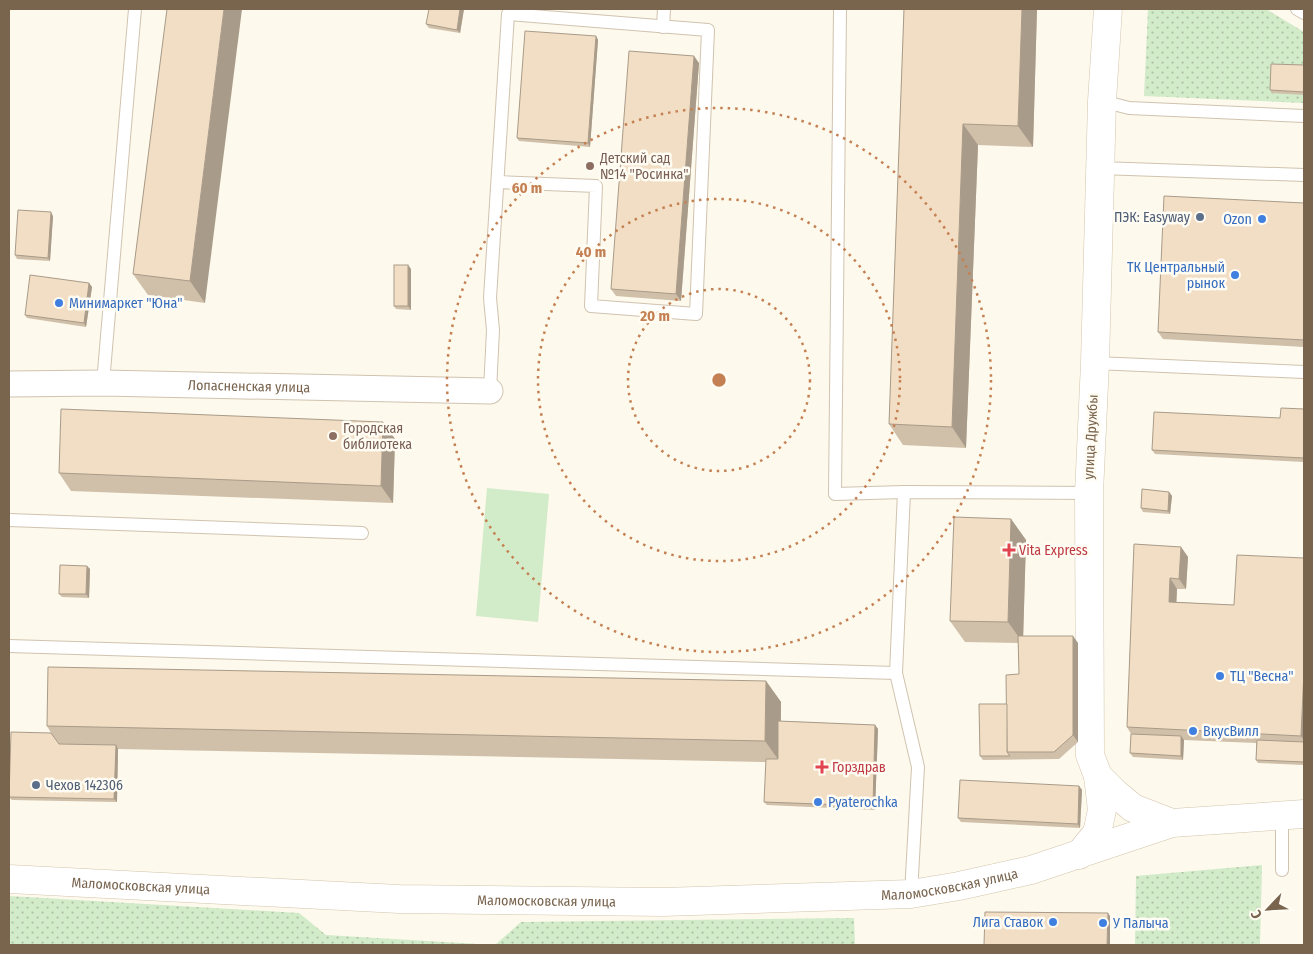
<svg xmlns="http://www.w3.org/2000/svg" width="1313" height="954" font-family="'Fira Sans Condensed',sans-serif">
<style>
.grass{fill:#d2ebc9}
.park{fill:url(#park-dots)}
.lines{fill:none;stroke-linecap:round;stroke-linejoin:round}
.lane-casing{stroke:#d0c3b0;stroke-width:14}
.street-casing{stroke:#d0c3b0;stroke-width:27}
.secondary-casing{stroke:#d3c4ae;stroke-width:29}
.lane{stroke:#fff;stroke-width:12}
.street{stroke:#fff;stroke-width:25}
.secondary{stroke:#fff;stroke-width:28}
.wall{fill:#d0bfa9}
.shaded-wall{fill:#a99b89}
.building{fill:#f2dec4;stroke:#a99b89}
.ring{fill:none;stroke:#c48052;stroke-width:2.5;stroke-dasharray:2.5 5}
.education-dot{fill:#8d6e63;stroke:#fffcf3;stroke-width:2}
.service-dot{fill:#5c6f8a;stroke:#fffcf3;stroke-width:2}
.shop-dot{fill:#3f7fe0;stroke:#fffcf3;stroke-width:2}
.health-dot{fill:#e0444e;stroke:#fffcf3;stroke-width:2}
.labels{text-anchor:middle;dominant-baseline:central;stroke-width:5;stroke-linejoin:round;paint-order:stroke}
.education-label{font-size:14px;fill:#785e54;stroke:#fffcf3;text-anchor:start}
.service-label{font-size:14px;fill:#4e5e75;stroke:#fffcf3;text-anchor:end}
.shop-label{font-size:14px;fill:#366cbe;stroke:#fffcf3;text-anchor:start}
.street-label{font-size:14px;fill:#79644e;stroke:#fffcf3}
.health-label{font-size:14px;fill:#be3a42;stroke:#fffcf3;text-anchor:start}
.centre{fill:#c48052;stroke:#fffcf3;stroke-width:2.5}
.ring-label{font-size:15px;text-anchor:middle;font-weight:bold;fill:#c48052;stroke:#fffcf3;stroke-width:5;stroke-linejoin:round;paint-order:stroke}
</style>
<defs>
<pattern id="park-dots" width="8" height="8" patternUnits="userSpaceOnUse" patternTransform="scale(1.25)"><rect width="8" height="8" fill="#d2ebc9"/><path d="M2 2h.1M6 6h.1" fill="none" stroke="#afc2a5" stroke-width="1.8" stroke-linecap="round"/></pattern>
</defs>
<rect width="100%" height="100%" fill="#fdf9ec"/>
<polygon class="grass" points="487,488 549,494 538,622 476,616"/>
<g class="park">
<polygon points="1148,9 1266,9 1304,32 1304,103 1144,96"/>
<polygon points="1262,865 1260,945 1135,945 1136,876"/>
<polygon points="9,896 299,913 326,935 495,945 521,922 854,918 855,945 9,945"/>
</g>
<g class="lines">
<g class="lane-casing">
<g id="lane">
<polyline points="840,9 835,494 904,492"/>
<polyline points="1297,9 1304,13"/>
<polyline points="663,27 664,9"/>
<polyline points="1102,101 1129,108 1304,116"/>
<polyline points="1100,168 1304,175"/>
<polyline points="1095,363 1304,372"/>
<polyline points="103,383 135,9"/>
<polyline points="490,391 493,330 490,298 508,14 708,30 696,314 591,306 596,186 498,182"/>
<polyline points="9,520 362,533"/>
<polyline points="9,646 896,673"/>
<polyline points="1282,816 1282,870"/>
<polyline points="911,894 918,767 896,673 904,492 1089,493"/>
</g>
</g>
<g class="street-casing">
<g id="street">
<path id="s1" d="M9,384L103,383L490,391"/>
</g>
</g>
<g class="secondary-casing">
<g id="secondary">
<polyline points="1108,9 1102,101 1095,363 1089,493 1090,755 1098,776 1115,793 1133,808 1172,823"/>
<polyline points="1079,855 1097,833 1102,810 1098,776"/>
<path id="s2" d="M9,879L399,899L663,902L911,894L959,886L1031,870L1172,823L1304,814"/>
</g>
</g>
<use href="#lane" class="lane"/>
<use href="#street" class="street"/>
<use href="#secondary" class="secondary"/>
</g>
<g class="wall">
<polygon points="167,9 205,303 148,295 133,274"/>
<polygon points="464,9 460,33 429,28 426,24"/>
<polygon points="904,9 1037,9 1033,147 978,145 966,448 903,445 889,424"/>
<polygon points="596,36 598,40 590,147 519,141 517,138"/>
<polygon points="699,63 681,301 616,296 611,289"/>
<polygon points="1304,65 1304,95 1272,93 1270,90"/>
<polygon points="1304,203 1304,347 1163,339 1158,332"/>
<polygon points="53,216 50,261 17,259 15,255"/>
<polygon points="408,265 411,269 411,310 396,309 394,306"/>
<polygon points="89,283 92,287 86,327 27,318 25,315"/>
<polygon points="1304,409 1304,462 1155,454 1152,450 1280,418"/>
<polygon points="383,422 395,439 393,503 71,491 59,473"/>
<polygon points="1169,492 1172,496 1170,514 1143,512 1141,508"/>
<polygon points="1011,519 1026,540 1023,636 1078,643 1078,742 1059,759 983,760 980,756 1007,704 1019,674 1018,643 965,642 950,621"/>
<polygon points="1134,544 1181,547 1188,557 1186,589 1177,589 1176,602 1234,605 1304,558 1304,765 1258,763 1256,760 1256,743 1184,740 1183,760 1133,757 1130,753 1131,734 1127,727"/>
<polygon points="87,566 90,569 89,598 62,597 59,594"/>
<polygon points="766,681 781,702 781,721 875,725 878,729 875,810 767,805 764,802 766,762 118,749 117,802 12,800 9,797 51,733 47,726"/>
<polygon points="1079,786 1082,790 1080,828 961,822 958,818"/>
</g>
<g class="shaded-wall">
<polygon points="224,9 242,9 205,303 190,281"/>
<polygon points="460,9 464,9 460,33 457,30"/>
<polygon points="1022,9 1037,9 1033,147 1018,126"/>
<polygon points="596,36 598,40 590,147 588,143"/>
<polygon points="694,56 699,63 681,301 676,294"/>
<polygon points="963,124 978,145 966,448 952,427"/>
<polygon points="51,212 53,216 50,261 48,258"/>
<polygon points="408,265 411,269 411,310 408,306"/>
<polygon points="89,283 92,287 86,327 84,323"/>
<polygon points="383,422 395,439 393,503 381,486"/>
<polygon points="1169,492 1172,496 1170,514 1168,511"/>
<polygon points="1011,519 1026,540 1023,643 1008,622"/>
<polygon points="1181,547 1188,557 1186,589 1179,579"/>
<polygon points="87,566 90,569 89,598 86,594"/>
<polygon points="1170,578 1177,589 1176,612 1169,602"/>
<polygon points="1073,636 1078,643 1078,742 1073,735"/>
<polygon points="1304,671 1304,740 1301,736"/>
<polygon points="766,681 781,702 780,762 765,741"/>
<polygon points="875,725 878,729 875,810 873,806"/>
<polygon points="1181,736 1184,740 1183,760 1181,756"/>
<polygon points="116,745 118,749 117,802 114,799"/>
<polygon points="1079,786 1082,790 1080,828 1078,824"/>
<polygon points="1108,913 1110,916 1110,945 1107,945"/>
</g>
<g class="building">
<polygon points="167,9 224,9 190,281 133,274"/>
<polygon points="429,9 460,9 457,30 426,24"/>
<polygon points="904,9 1022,9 1018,126 963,124 952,427 889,424"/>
<polygon points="525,31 596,36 588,143 517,138"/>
<polygon points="629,51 694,56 676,294 611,289"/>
<polygon points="1271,64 1304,65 1304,92 1270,90"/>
<polygon points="1164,196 1304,203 1304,340 1158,332"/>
<polygon points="18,210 51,212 48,258 15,255"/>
<rect x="394" y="265" width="14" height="41"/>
<polygon points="30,275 89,283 84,323 25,315"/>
<polygon points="1281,408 1304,409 1304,458 1152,450 1154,412 1280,418"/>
<polygon points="61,409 383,422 381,486 59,473"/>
<polygon points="1142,489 1169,492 1168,511 1141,508"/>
<polygon points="954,517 1011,519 1008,622 950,621"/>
<polygon points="1134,544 1181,547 1179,579 1170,578 1169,602 1234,605 1237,555 1304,558 1304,671 1301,736 1127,727"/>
<polygon points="60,565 87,566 86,594 59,594"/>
<polygon points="1018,636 1073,636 1073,735 1054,752 1007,752 1006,675 1019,674"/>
<polygon points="48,667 766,681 765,741 47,726"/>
<polygon points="979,704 1007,704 1007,752 1010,756 980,756"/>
<polygon points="778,721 875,725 873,806 764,802 766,759 778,759"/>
<polygon points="11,732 51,733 59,744 116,745 114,799 9,797"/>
<polygon points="1131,734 1181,736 1181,756 1130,753"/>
<polygon points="1257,740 1304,742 1304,762 1256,760"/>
<polygon points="960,780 1079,786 1078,824 958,818"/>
<polygon points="985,912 1108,913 1107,945 984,945"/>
</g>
<g class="ring">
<circle cx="719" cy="380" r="91"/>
<circle cx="719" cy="380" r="181"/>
<circle cx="719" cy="380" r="272"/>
</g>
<g class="education-dot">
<circle cx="590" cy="166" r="5"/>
<circle cx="333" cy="436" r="5"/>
</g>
<g class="service-dot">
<circle cx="1200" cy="217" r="5"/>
<circle cx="36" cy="785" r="5"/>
</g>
<g class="shop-dot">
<circle cx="1262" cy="219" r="5"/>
<circle cx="1235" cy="275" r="5"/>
<circle cx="59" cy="303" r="5"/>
<circle cx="1220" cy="676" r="5"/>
<circle cx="1193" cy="731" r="5"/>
<circle cx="818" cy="802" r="5"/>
<circle cx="1053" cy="922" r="5"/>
<circle cx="1103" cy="923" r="5"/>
</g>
<g class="health-dot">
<path d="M1006.5 542.5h5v5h5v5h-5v5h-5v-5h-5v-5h5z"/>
<path d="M819.5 759.5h5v5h5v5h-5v5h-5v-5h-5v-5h5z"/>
</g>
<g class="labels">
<g class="education-label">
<text x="600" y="158">Детский сад<tspan x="600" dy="16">№14 "Росинка"</tspan></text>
<text x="343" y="428">Городская<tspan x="343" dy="16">библиотека</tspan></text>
</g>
<g class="service-label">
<text x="1190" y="217">ПЭК: Easyway</text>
<text x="46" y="785" text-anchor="start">Чехов 142306</text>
</g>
<g class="shop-label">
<text x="1252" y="219" text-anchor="end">Ozon</text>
<text x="1225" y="267" text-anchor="end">ТК Центральный<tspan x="1225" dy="16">рынок</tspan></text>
<text x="69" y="303">Минимаркет "Юна"</text>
<text x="1230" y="676">ТЦ "Весна"</text>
<text x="1203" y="731">ВкусВилл</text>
<text x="828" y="802">Pyaterochka</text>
<text x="1043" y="922" text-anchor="end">Лига Ставок</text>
<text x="1113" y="923">У Палыча</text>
</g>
<g class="street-label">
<text stroke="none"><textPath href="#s1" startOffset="240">Лопасненская улица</textPath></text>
<text transform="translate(1091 437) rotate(-87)">улица Дружбы</text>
<text stroke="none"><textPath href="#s2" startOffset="942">Маломосковская улица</textPath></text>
<text stroke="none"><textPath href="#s2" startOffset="132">Маломосковская улица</textPath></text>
<text stroke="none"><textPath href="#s2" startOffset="538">Маломосковская улица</textPath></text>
</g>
<g class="health-label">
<text x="1019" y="550">Vita Express</text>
<text x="832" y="767">Горздрав</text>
</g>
</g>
<circle cx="719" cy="380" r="8" class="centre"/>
<g class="ring-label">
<text x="527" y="193">60 m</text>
<text x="591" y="257">40 m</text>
<text x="655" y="321">20 m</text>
</g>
<rect width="1313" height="954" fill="none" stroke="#79644e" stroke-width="20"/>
<g transform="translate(1268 909) rotate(245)" stroke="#fffcf3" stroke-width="4" paint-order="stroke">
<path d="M0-4L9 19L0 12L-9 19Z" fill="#79644e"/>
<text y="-8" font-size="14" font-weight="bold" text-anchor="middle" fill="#79644e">С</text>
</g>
</svg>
